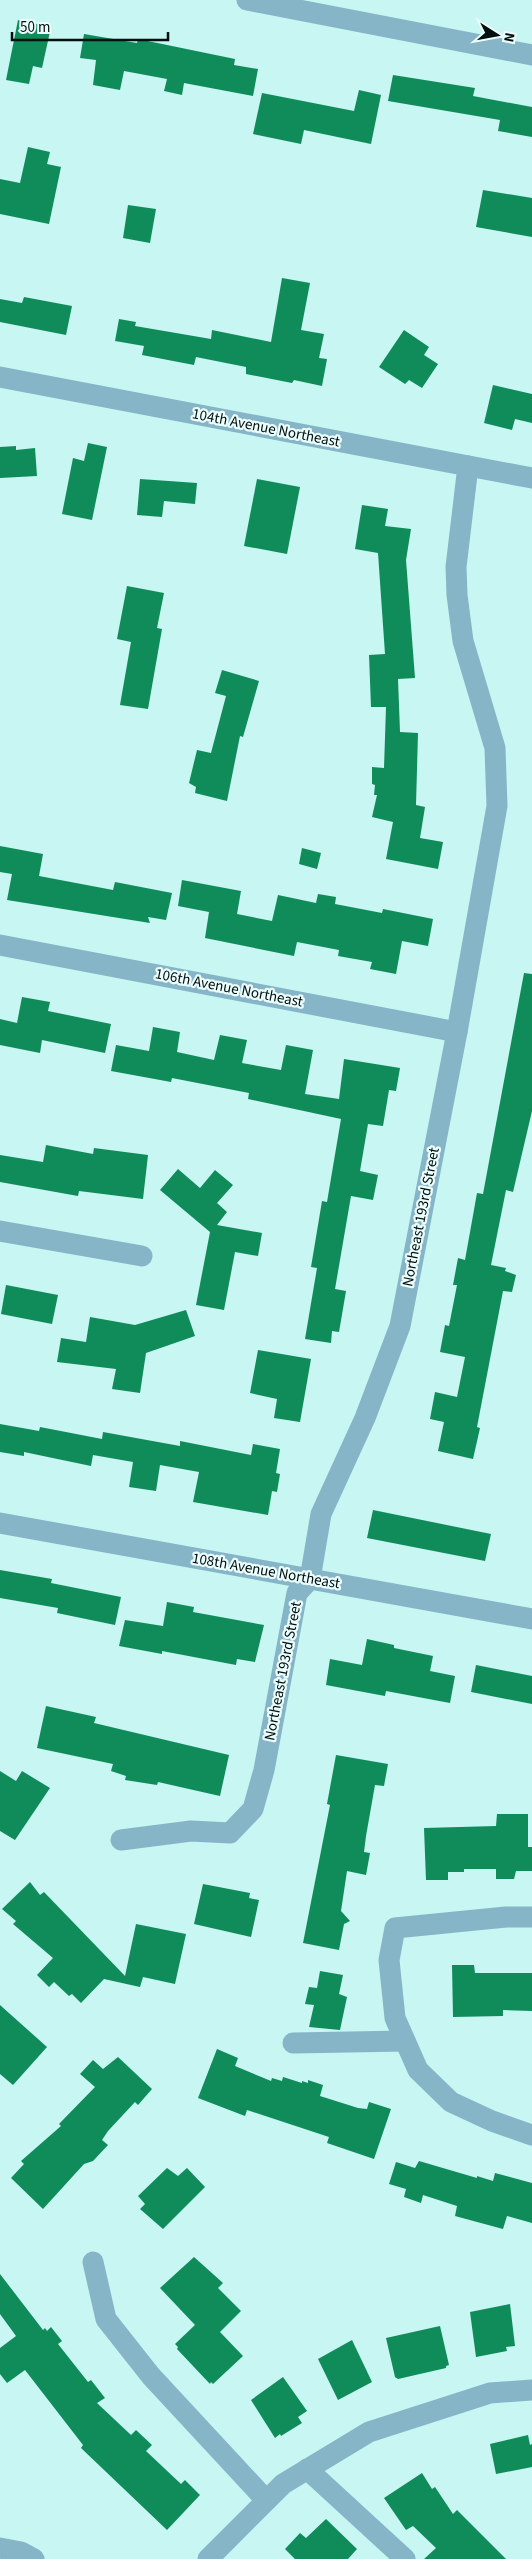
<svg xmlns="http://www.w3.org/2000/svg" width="532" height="2559" font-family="'Source Sans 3',sans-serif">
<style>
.building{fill:#108b5a}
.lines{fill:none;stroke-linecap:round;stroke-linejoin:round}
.minor{stroke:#86b5c8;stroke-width:21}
.labels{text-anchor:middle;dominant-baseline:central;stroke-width:4.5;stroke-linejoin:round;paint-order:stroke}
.street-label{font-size:15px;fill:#010f0e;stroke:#ebfdfc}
</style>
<rect width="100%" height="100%" fill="#c7f6f3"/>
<g class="building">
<polygon points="18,20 51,27 42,68 33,66 29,84 6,80"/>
<polygon points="84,34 137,43 138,39 235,59 234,65 258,69 253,96 184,83 182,95 164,91 167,79 124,71 120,90 93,85 96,60 80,58"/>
<polygon points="393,75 475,88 473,96 532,107 532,137 498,131 500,120 388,101"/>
<polygon points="359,90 381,95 371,144 304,130 301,144 253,134 262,93 354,111"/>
<polygon points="28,147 50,152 47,164 61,167 49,224 0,214 0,179 20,183"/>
<polygon points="483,190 532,198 532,237 476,227"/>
<polygon points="128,205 156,209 150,243 123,238"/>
<polygon points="282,278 310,283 301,330 324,334 319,358 327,359 322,386 294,380 292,383 246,374 246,367 196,357 194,365 142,355 144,346 115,341 119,319 136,322 135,326 211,339 212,330 271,342"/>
<polygon points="24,297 72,306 66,335 0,322 0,299 22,303"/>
<polygon points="404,330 429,347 424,355 438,364 422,388 409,380 405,384 379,367"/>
<polygon points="493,385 532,394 532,423 515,419 512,430 484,423"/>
<polygon points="88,443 107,447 92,520 62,514 73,458 84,461"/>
<polygon points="16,446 16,450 35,448 37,476 0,478 0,447"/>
<polygon points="140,479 197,483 195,504 164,501 162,517 137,515"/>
<polygon points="257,479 300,487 287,554 244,546"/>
<polygon points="362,505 388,509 385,526 411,529 406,560 415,678 398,679 400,732 418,733 416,805 425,807 420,838 443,842 438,869 386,859 393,822 372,817 377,795 374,795 375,785 372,784 372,767 384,768 386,707 371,707 369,655 385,654 378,553 355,549"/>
<polygon points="127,586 164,593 157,628 162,629 148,709 120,705 131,642 117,639"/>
<polygon points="222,670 259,681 243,737 240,736 227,801 195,793 196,787 189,783 197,750 211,753 226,696 215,693"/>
<polygon points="0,846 43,854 39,876 113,890 115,882 172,893 166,920 148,917 150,923 7,900 12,874 0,872"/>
<polygon points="302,848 321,853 317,869 299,864"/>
<polygon points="182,880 241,891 237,914 272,921 278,895 316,903 318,894 336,897 335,904 382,913 383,909 433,919 428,946 402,941 396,974 370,969 372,962 338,956 339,950 297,942 294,956 205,938 209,912 178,906"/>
<polygon points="524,973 532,974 532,1111 513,1192 506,1190 491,1265 506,1268 505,1271 516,1275 512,1292 503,1291 477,1427 480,1428 473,1459 438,1451 444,1422 430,1419 435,1392 457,1397 465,1357 440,1352 445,1325 449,1326 457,1285 453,1285 458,1258 465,1260 477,1193 483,1194"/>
<polygon points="22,997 50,1002 48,1011 111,1024 105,1053 42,1040 40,1053 0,1045 0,1019 17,1023"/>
<polygon points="153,1027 180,1032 177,1052 214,1060 220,1035 247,1040 242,1063 281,1070 286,1045 313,1050 305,1094 339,1099 344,1059 400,1068 396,1091 389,1090 383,1126 368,1124 360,1171 378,1175 373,1200 351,1196 335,1289 346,1291 339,1332 332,1331 331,1343 305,1339 317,1268 311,1267 322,1201 327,1202 341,1119 248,1099 249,1093 172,1078 171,1082 111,1071 116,1045 149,1051"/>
<polygon points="46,1145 93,1154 94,1148 148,1155 143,1199 79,1191 78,1196 0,1182 0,1155 43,1162"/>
<polygon points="178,1169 200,1188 215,1170 233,1185 217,1203 227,1212 217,1225 262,1233 258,1256 235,1252 224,1310 196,1305 210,1232 160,1190"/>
<polygon points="6,1285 58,1295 52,1324 1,1314"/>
<polygon points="186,1310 195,1336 146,1353 140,1393 112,1389 116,1369 57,1362 61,1338 86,1342 90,1317 135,1325"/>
<polygon points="258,1350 311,1359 300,1422 274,1418 277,1399 250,1393"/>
<polygon points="0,1424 39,1431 40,1427 102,1439 103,1432 180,1446 180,1441 251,1455 253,1444 280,1449 276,1473 280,1474 277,1492 272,1491 268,1515 193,1502 199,1472 160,1465 156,1491 129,1487 133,1462 93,1455 91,1466 24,1452 24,1456 0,1452"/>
<polygon points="373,1510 491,1534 485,1561 367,1538"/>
<polygon points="0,1570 52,1579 51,1583 121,1597 115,1625 57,1613 58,1608 0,1598"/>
<polygon points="167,1602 194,1607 193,1612 264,1625 255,1662 237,1659 236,1665 162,1651 162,1654 119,1646 125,1620 163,1626"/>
<polygon points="367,1639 394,1645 394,1648 433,1656 430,1671 455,1676 450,1703 386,1691 385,1696 326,1685 330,1659 362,1665"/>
<polygon points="476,1665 532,1676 532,1704 471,1692"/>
<polygon points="46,1706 96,1717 94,1723 229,1755 220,1796 158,1782 157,1785 125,1780 126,1776 111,1771 113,1764 37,1748"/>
<polygon points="336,1755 388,1764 384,1786 375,1785 366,1836 364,1852 370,1853 366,1875 347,1871 341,1911 350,1921 344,1924 339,1950 303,1943 330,1805 327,1804"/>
<polygon points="0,1771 16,1781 22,1771 50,1788 15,1840 0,1831"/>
<polygon points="497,1814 528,1814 528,1847 532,1847 532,1871 516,1871 514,1879 496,1879 496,1869 464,1869 464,1872 448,1872 448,1880 426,1880 424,1828 496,1826"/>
<polygon points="30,1882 40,1895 44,1892 125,1976 136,1924 186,1934 175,1984 143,1977 140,1987 104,1979 81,2003 72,1994 69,1996 54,1982 49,1987 37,1975 53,1958 13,1924 16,1921 2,1909"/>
<polygon points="203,1884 250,1893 249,1898 259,1900 251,1937 194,1924"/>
<polygon points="452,1965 474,1965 475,1973 532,1973 532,2011 503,2010 503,2016 453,2017"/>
<polygon points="320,1971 343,1975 339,1994 347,1997 340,2030 309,2027 314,2005 305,2004 309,1987 317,1988"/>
<polygon points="0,2005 47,2047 13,2085 0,2074"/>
<polygon points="217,2049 238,2058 235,2066 271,2081 272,2078 282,2081 283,2077 302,2083 302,2081 308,2083 308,2080 323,2085 320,2096 358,2108 367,2109 369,2102 391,2109 374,2159 327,2143 329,2137 247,2110 245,2116 198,2098"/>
<polygon points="118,2057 152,2089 138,2105 135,2102 108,2131 102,2140 108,2145 93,2161 84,2164 43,2209 11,2178 24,2164 21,2161 61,2126 59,2124 95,2087 80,2074 93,2060 103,2069"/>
<polygon points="419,2161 477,2178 477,2176 493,2181 495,2173 532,2183 532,2223 507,2216 503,2229 455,2216 457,2206 423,2195 421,2203 404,2197 406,2189 389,2184 396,2162 415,2168"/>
<polygon points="167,2168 178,2176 187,2168 205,2187 163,2229 140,2209 145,2204 138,2196"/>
<polygon points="194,2257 223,2283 218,2288 241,2311 220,2332 243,2356 213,2384 211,2382 210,2384 177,2349 178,2347 175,2344 195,2325 160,2288"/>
<polygon points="0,2274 43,2330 45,2328 47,2331 51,2327 62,2341 58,2344 88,2382 91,2380 105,2398 97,2403 131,2435 136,2430 152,2445 146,2451 181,2484 185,2480 200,2495 167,2530 81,2448 83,2445 25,2370 7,2383 0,2374 0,2348 16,2336 0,2314"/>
<polygon points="510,2304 515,2346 506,2347 507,2351 476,2357 470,2312"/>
<polygon points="440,2326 449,2365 446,2366 446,2368 398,2379 395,2377 386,2338"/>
<polygon points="352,2340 372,2382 338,2400 318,2359"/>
<polygon points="283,2377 307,2411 298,2417 302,2423 281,2436 280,2434 275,2438 251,2400"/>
<polygon points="528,2435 530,2445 532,2444 532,2467 496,2474 490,2444"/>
<polygon points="422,2473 432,2489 435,2487 453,2514 457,2510 506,2559 424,2559 436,2548 413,2526 406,2530 384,2498"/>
<polygon points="326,2519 357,2549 348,2559 295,2559 285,2549 300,2533 306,2538"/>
</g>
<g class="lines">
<g class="minor">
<polyline points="247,0 532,55"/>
<polyline points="0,377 532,478"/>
<polyline points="0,945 457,1032"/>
<polyline points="0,1231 142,1256"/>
<polyline points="0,1523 532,1619"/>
<polyline points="121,1840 191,1831 230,1833 253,1809 264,1770 297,1593 310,1579 321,1514 365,1418 400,1326 457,1032 497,806 495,748 463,641 457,595 456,567 468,466"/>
<polyline points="532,1917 506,1917 395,1928 389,1960 395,2018 418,2070 451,2102 492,2121 532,2135"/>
<polyline points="293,2043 405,2041"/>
<polyline points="93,2262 106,2319 151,2376 266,2500"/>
<polyline points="307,2469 405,2559"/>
<polyline points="0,2548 21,2552 34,2559"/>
<polyline points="208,2559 283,2484 369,2432 490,2393 532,2390"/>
</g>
</g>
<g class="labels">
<g class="street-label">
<text transform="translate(266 428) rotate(11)">104th Avenue Northeast</text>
<text transform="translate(229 988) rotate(11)">106th Avenue Northeast</text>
<text transform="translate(421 1217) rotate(-79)">Northeast 193rd Street</text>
<text transform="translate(266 1571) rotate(10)">108th Avenue Northeast</text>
<text transform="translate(283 1671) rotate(-79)">Northeast 193rd Street</text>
</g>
</g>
<g transform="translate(497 35) rotate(101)" stroke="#ebfdfc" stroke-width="4" paint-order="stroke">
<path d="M0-4L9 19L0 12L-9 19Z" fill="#010f0e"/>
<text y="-8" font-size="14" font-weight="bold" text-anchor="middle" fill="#010f0e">N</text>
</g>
<path d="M12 32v8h156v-8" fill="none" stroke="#010f0e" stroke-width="2.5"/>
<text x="20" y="32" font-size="15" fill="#010f0e" stroke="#ebfdfc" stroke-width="4" paint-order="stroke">50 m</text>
</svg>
